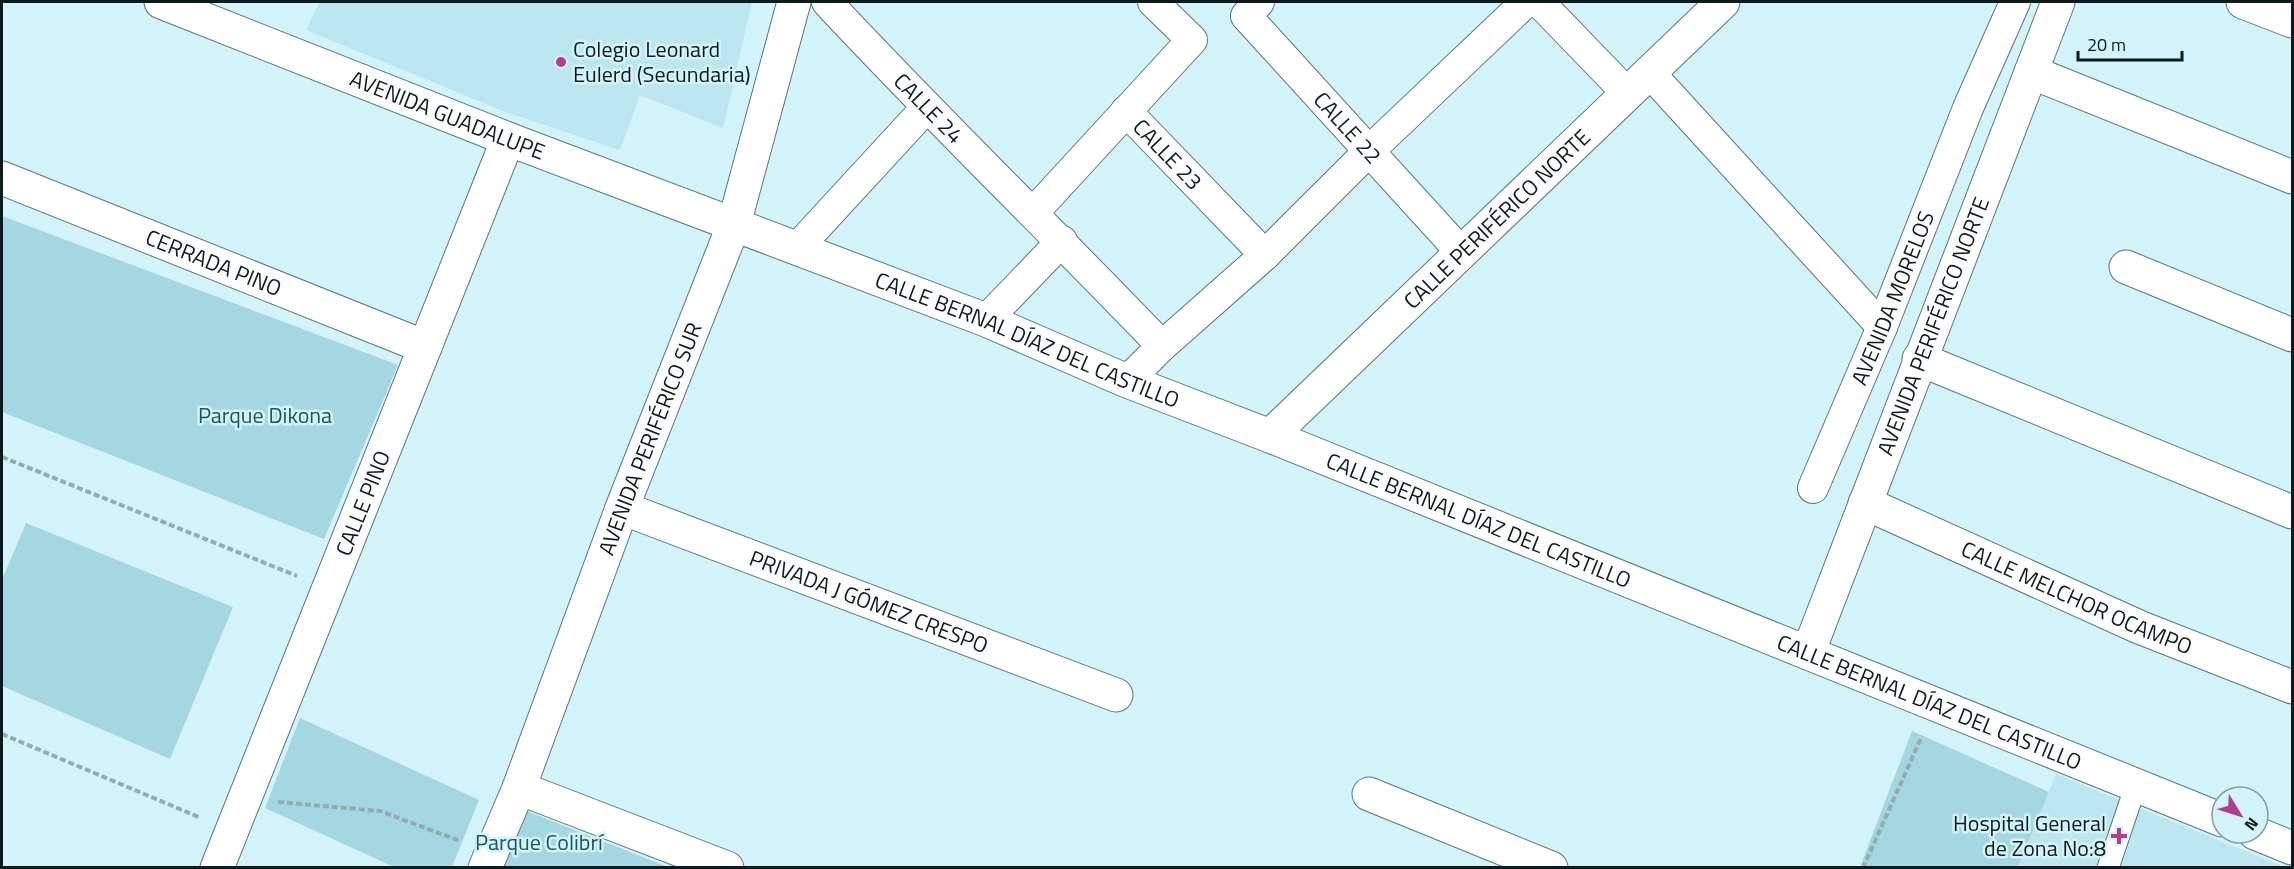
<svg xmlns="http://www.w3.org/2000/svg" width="2294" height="869" font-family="'Titillium Web',sans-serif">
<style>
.built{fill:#bce7f0}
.green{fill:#a4d7e1}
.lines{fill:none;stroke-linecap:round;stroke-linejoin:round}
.service-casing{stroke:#58767c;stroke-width:23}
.pedestrian-casing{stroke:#58767c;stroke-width:32}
.minor-casing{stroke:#58767c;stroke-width:35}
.tertiary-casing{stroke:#58767c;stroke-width:35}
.path{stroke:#92acb1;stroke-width:4;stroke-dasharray:6 3;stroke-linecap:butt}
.service{stroke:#fff;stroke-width:21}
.pedestrian{stroke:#fff;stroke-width:30}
.minor{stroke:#fff;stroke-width:33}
.tertiary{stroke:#fff;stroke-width:33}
.poi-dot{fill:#b43c91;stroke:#d3f4fb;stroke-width:2}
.labels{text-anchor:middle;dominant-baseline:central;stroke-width:5;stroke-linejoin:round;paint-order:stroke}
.poi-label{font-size:22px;fill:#0e1b1d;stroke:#d3f4fb;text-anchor:start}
.street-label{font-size:22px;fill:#0e1b1d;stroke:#d3f4fb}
.park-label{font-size:22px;fill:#21535c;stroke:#d3f4fb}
</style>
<rect width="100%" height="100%" fill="#d3f4fb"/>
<g class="built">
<polygon points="320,2 752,2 723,128 640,95 620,150 503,111 306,30"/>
<polygon points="2056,774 2129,804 2285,867 2018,868"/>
</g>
<g class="green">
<polygon points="2,216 398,365 324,539 2,412"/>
<polygon points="26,523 233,607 170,759 2,686 2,580"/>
<polygon points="300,718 479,800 452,867 394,867 265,808"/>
<polygon points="1912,731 2049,792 2018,867 1860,867"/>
<polygon points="524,810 668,867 501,868"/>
</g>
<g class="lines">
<g class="service-casing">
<polyline id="service" points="2108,868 2136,785"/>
</g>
<g class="pedestrian-casing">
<g id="pedestrian">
<path id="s1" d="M827,2C936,119 1051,230 1162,346"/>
<path id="s2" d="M1259,2L1246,16L1461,252"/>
<polyline points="1539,2 1627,93"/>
<polyline points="1649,72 1882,327"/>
<path id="s3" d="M1126,111L1265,255"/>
<polyline points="1033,213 1192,40 1153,2"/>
<polyline points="797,248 926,108"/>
<polyline points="986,320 1062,241"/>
<polyline points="1127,381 1162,346 1265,255 1368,152 1526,2"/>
<path id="s4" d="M1813,488L1882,327L1968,108L2015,2"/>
</g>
</g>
<g class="minor-casing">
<g id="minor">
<path id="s5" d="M161,2L508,139L986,320L1127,381L1270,436L2222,820"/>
<polyline points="2243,2 2292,21"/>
<polyline points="2031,72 2292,177"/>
<path id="s6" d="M2,178L425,347"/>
<polyline points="2126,267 2292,335"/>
<polyline points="1919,359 2292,512"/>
<path id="s7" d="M1270,436L1723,2"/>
<path id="s8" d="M1865,503L2139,627L2292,687"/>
<path id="s9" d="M622,508L1116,695"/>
<path id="s10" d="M1808,653C1890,436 1974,219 2058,2"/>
<polyline points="519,788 727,868"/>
<polyline points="1369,794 1551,868"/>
<polyline points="2255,833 2292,848"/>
<path id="s11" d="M217,868L508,139"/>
</g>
</g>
<g class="tertiary-casing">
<g id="tertiary">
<path id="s12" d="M485,868L519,788L622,508L734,224L794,2"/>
</g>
</g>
<g class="path">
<polyline points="2,457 297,576"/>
<polyline points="2,734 201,818"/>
<polyline points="278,802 380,811 460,841"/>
<polyline points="1863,868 1922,736"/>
</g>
<use href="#service" class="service"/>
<use href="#pedestrian" class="pedestrian"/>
<use href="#minor" class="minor"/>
<use href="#tertiary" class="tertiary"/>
</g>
<g class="poi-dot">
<circle cx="561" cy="62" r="6"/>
<path d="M2116 827h6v6h6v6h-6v6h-6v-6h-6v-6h6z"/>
</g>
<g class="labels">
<g class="poi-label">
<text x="573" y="49">Colegio Leonard<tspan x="573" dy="25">Eulerd (Secundaria)</tspan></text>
<text x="2106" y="823" text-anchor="end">Hospital General<tspan x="2106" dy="25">de Zona No:8</tspan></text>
</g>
<g class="street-label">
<text stroke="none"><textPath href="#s1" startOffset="147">CALLE 24</textPath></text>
<text stroke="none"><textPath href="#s5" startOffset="308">AVENIDA GUADALUPE</textPath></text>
<text stroke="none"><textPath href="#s2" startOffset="170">CALLE 22</textPath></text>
<text stroke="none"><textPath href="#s3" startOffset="60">CALLE 23</textPath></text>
<text stroke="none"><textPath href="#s7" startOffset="314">CALLE PERIFÉRICO NORTE</textPath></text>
<text stroke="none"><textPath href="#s6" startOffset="228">CERRADA PINO</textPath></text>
<text stroke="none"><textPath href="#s4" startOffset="206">AVENIDA MORELOS</textPath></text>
<text stroke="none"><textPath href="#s10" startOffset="350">AVENIDA PERIFÉRICO NORTE</textPath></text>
<text stroke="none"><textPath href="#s5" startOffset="930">CALLE BERNAL DÍAZ DEL CASTILLO</textPath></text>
<text stroke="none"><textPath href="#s12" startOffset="460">AVENIDA PERIFÉRICO SUR</textPath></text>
<text stroke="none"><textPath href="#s11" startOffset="393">CALLE PINO</textPath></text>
<text stroke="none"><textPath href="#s5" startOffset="1416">CALLE BERNAL DÍAZ DEL CASTILLO</textPath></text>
<text stroke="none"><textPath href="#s8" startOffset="232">CALLE MELCHOR OCAMPO</textPath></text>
<text stroke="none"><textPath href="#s9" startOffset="264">PRIVADA J GÓMEZ CRESPO</textPath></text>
<text stroke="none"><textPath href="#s5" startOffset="1902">CALLE BERNAL DÍAZ DEL CASTILLO</textPath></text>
</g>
<g class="park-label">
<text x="265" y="415">Parque Dikona</text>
<text x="539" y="842">Parque Colibrí</text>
</g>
</g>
<rect width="2294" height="869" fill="none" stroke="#0e1b1d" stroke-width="6"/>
<g transform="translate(2240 815) rotate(128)"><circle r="28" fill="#d3f4fb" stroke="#849da2" stroke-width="1.5"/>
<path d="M0-4.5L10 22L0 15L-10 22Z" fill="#b43c91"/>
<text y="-9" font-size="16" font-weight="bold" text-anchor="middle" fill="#0e1b1d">N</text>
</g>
<path d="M2078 51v9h104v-9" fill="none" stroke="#0e1b1d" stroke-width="3"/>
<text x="2087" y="51" font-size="18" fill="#0e1b1d" stroke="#d3f4fb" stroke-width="4.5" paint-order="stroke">20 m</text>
</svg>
